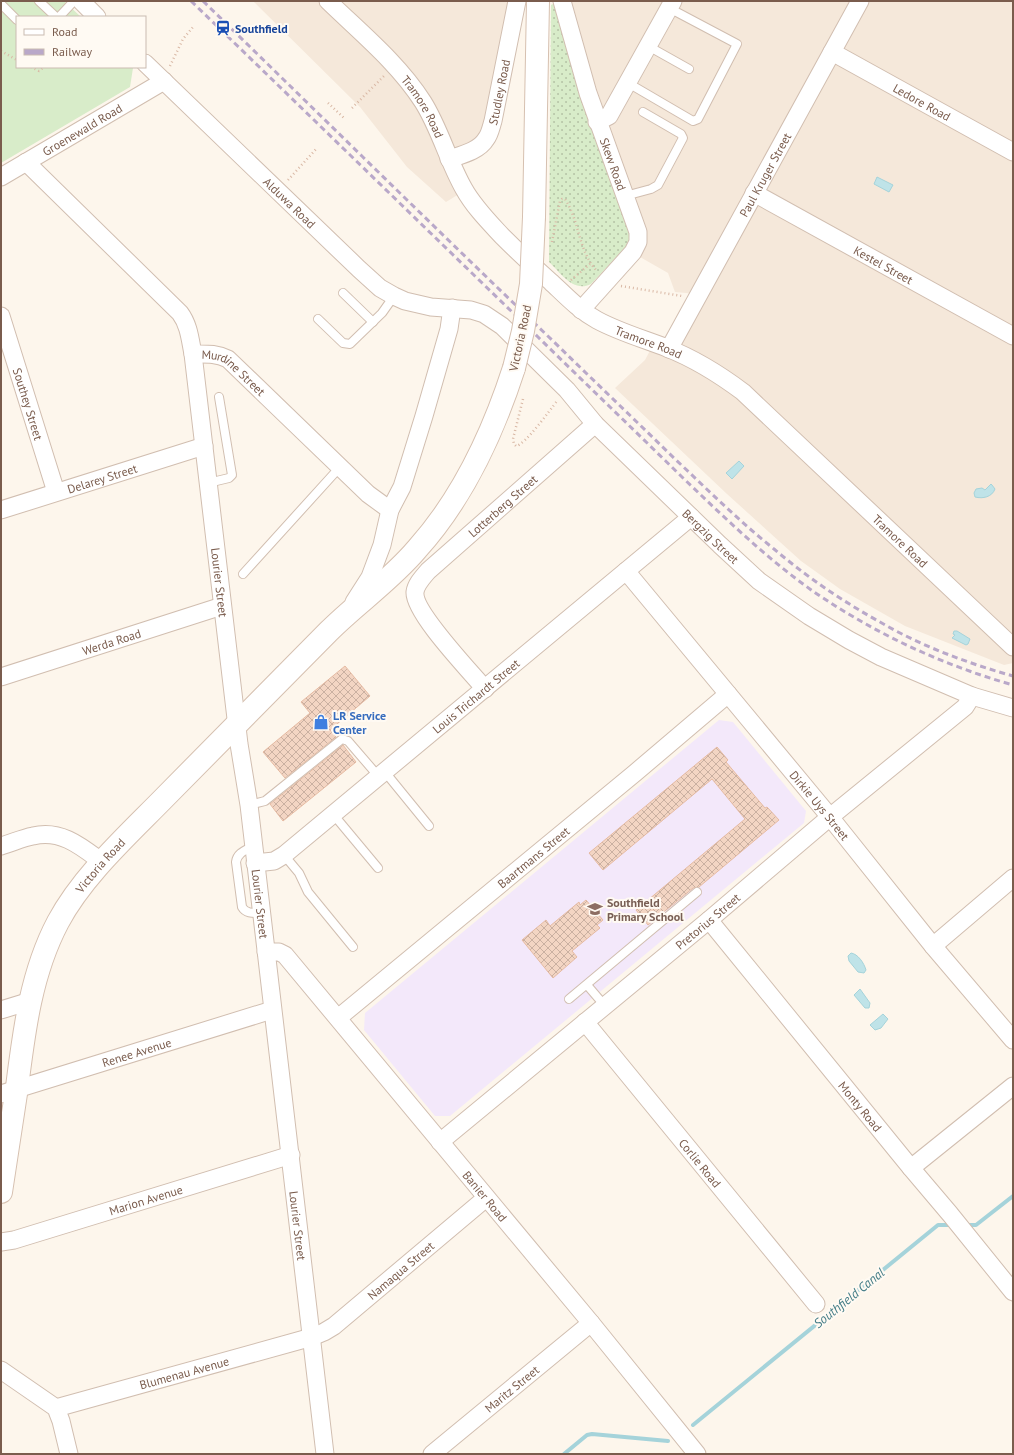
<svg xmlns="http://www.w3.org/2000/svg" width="1014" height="1455" font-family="'PT Sans',sans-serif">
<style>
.residential{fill:#f5e8da}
.education{fill:#f3e8fa}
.grass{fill:url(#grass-dots)}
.pitch{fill:#d8ecc9}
.water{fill:#bfe3e8;stroke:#a5d3da}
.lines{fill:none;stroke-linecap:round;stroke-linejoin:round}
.stream{stroke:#a5d3da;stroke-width:4}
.building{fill:url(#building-cross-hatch);stroke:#e6bba3}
.lane-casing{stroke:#d1beb0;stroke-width:10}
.street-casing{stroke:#d1beb0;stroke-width:19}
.secondary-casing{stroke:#d6c0b0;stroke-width:24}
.path{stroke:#d9b8a5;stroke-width:2.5;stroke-dasharray:1 3;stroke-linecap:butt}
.lane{stroke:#fff;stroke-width:8}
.street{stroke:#fff;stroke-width:17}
.secondary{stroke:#fff;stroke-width:22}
.rail{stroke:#b9a8c9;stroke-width:3;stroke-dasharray:6 4;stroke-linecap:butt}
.secondary-bridge-casing{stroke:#d6c0b0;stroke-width:24;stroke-linecap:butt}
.secondary-bridge{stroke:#fff;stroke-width:22}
.labels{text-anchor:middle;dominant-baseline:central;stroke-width:4;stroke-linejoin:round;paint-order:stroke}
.transit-label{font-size:12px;font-weight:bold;fill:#164399;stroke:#fffaf3;text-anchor:start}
.street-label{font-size:12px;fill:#7a5c4d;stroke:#fffaf3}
.shop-label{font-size:12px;font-weight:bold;fill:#366cbe;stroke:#fffaf3;text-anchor:start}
.education-label{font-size:12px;font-weight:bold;fill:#785e54;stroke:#fffaf3;text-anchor:start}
.water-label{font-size:13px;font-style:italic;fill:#437c86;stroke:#fffaf3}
</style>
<defs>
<pattern id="grass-dots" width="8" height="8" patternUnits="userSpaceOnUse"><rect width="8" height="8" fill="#d8ecc9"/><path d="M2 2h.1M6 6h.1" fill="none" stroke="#b4c2a5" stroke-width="1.8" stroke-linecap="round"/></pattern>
<pattern id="building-cross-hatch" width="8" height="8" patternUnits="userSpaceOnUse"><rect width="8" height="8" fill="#f3d5c3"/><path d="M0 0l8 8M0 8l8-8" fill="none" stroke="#cab0a1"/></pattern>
</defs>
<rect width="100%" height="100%" fill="#fdf6ec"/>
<g class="residential">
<polygon points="253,1 516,1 488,133 448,158 464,191 446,202 407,167 360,107"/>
<polygon points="563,1 1013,1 1013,663 1004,665 905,626 840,589 801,561 727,494 615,388 645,360 654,343 668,348 697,294 675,292 668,273 633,253"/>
</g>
<polygon class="education" points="719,720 733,722 806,811 804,823 450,1116 435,1116 364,1030 365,1013"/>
<path class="grass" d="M553,4H555L632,239L626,250L622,251L591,284C573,293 561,273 549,262L551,5Z"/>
<polygon class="pitch" points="1,1 64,1 81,17 17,17 17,67 133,68 130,87 1,163"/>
<g class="water">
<polygon points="877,177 893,185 889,192 874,184"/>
<polygon points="739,461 744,466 732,479 726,473"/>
<path d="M991,484L992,485L995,489C992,497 983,499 975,497L974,493L976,489L982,488L985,490Z"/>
<polygon points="954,631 957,631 970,639 968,644 966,645 952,638 955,635 953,634"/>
<path d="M851,953C858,954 864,963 866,970L864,973L858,972L849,961L848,956Z"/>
<polygon points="860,989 870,1003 869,1008 865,1008 854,995"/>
<polygon points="883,1014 888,1019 881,1028 875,1030 870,1025"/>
</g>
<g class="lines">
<g class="stream">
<polyline points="966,1225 976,1225 1013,1196"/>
<polyline points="693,1425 938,1225 953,1225"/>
<polyline points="564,1454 587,1435 592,1434 668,1441"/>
</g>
</g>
<g class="building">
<polygon points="345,666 370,696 330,730 336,737 285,778 263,752 310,713 301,702"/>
<polygon points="343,745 356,762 283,821 270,804"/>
<polygon points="717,747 728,760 726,762 765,808 767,807 779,820 699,887 693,888 648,925 636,910 745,819 712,779 603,870 589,853"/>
<polygon points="586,900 603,920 597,925 600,928 572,951 577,957 553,978 522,940 546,920 550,926 579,902 580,905"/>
</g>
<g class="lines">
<g class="lane-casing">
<g id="lane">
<polyline points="39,1 56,17"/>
<polyline points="1,4 17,20"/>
<polyline points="59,17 74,1"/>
<polyline points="648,46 689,69"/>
<polyline points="628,83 693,121 698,119 737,44 669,8"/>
<polyline points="625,196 651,189 658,185 683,138 681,134 643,112"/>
<polyline points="343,293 373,322"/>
<polyline points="318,319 343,343 350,344 382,313 394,296"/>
<polyline points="208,483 229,478 232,475 219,397"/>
<polyline points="243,574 340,467"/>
<polyline points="385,772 429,826"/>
<polyline points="249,805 265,801 342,739 348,741 379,777"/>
<polyline points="333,814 378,868"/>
<path d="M253,846C246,850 237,853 236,862L242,907C246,914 254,913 261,913"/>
<polyline points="284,855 299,873 308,892 353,947"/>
<polyline points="587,985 605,1006"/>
<polyline points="569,999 697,892"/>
</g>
</g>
<g class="street-casing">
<g id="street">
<polyline points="81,1 97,17"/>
<path id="s1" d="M328,1C361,33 398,63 423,102C440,129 448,161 464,189C474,207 489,222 502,236C518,252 534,267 551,282C566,296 579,310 597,320C619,332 644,339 667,348C695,359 719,374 743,392L1013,647"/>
<path id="s2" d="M562,1L588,93L638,232V242L633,252L581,310"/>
<path id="s3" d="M832,52L1013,152"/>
<path id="s4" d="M145,63L359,269L380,288L394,296L405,301L431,307L471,310L484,314L502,326L567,390L595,424L720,545L759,581L809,616L849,640L881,657L972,696L1013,708"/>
<polyline points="597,122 609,116 673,1"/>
<path id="s5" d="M449,159C461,155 479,151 486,139C490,134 491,127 493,121L517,1"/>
<path id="s6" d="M26,162L180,313C189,325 190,339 193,354C206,354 216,353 228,359L368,494L390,510"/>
<path id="s7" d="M1,177L164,81"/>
<path id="s8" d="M754,193L1013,336"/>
<path id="s9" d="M1,316L56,492"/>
<path id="s10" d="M669,349L860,1"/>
<path id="s11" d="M193,354L239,744L249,805L325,1454"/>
<path id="s12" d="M1,510L204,446"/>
<path id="s13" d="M626,571L830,817L933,946L1013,1040"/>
<polyline points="354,602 370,577 382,545 390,510 402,487 424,416 449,329 452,308"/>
<path id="s14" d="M1,677L222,606"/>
<path id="s15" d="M485,689C471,672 413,612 415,592C416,584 423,577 428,571L595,424"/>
<path d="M1,846C12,843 22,838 33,836C61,829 82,847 102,862"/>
<path id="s16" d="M255,863L274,861L284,855L691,517"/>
<path id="s17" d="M709,920L911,1168L950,1214L1013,1292"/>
<polyline points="933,946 1013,878"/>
<path id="s18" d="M266,952H279L285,955L591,1323L697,1454"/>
<polyline points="1,1010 30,1001"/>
<path id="s19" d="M338,1018L635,773L728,694"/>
<path id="s20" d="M585,1022L816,1304"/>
<path id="s21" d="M1,1094L272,1010"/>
<path id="s22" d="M440,1142L709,920L830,817L965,707L972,696"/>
<polyline points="911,1168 1013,1086"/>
<path id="s23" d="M1,1242L14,1240L291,1155"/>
<polyline points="1,1370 56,1408 61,1421 69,1454"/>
<path id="s24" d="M56,1408L312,1337L324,1332L334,1326L486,1198"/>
<path id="s25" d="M432,1454L591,1323"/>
</g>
</g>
<g class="secondary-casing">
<g id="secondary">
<polyline points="534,217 538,1"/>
<path id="s26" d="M1,1192C6,1157 12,1122 17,1087C24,1031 31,973 58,922C83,875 129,834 166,796C220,741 274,686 329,631C357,603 391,580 417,549C463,498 493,433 514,368"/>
</g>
</g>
<g class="path">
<polyline points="1,51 17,60"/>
<polyline points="170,66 183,39 193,27"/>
<polyline points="31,67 39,71 44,67"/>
<polyline points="328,103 344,118"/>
<polyline points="352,108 384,76"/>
<polyline points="288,180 317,148"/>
<path d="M552,242L560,201L562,199H565C580,222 578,251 597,271"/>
<polyline points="571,280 590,264"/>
<polyline points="621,286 682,296"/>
<path d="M523,399L513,439L514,444L516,446C525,445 550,410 557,401"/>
</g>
<use href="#lane" class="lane"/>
<use href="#street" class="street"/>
<use href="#secondary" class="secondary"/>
<g class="rail">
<path d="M191,1C307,113 422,225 538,337C586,384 634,430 682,477C725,518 768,560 817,594C878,635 943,665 1013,685"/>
<path d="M203,1C319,114 435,228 552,340C593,380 634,419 675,459C708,490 739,521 774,549C807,577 842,601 880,622C921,646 967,663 1013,676"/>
</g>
<g class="secondary-bridge-casing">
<polyline id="secondary-bridge" points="514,368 523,331 531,284 534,217"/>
</g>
<use href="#secondary-bridge" class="secondary-bridge"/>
</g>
<defs>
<g id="station-bare" transform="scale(1.2)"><path d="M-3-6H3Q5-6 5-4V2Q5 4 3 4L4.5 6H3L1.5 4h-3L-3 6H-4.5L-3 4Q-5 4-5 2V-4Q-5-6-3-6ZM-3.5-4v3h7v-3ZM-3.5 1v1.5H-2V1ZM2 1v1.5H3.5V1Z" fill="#1a4fb4" stroke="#fffaf3" stroke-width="2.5" paint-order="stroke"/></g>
<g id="shop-bare" transform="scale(1.2)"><path d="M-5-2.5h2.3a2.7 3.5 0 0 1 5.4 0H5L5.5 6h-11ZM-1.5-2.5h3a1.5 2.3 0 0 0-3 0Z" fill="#3f7fe0" stroke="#fffaf3" stroke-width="2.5" paint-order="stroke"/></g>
<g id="school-bare" transform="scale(1.2)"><path d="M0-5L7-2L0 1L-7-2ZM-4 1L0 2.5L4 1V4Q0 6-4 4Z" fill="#8d6e63" stroke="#fffaf3" stroke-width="2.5" paint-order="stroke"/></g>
</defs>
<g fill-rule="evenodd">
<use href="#station-bare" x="223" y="28"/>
<use href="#shop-bare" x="321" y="722"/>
<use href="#school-bare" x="595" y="909"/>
</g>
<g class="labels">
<g class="transit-label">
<text x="235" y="28">Southfield</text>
</g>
<g class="street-label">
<text stroke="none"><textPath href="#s5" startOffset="92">Studley Road</textPath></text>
<text stroke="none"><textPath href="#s3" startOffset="103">Ledore Road</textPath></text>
<text stroke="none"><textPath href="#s1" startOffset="143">Tramore Road</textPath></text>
<text stroke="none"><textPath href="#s7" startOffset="94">Groenewald Road</textPath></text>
<text stroke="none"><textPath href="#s2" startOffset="171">Skew Road</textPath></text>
<text stroke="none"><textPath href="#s10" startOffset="199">Paul Kruger Street</textPath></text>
<text stroke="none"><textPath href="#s4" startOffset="201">Alduwa Road</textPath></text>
<text stroke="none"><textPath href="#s8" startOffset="148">Kestel Street</textPath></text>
<text transform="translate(520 338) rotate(-78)">Victoria Road</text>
<text stroke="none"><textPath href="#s1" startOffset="479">Tramore Road</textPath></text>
<text stroke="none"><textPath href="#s6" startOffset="306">Murdine Street</textPath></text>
<text stroke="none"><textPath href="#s9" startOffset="92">Southey Street</textPath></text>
<text stroke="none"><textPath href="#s12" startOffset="106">Delarey Street</textPath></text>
<text stroke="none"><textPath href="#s15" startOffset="245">Lotterberg Street</textPath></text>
<text stroke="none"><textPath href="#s4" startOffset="752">Bergzig Street</textPath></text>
<text stroke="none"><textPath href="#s1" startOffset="803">Tramore Road</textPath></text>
<text stroke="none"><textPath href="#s11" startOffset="230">Lourier Street</textPath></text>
<text stroke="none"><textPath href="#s14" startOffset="116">Werda Road</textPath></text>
<text stroke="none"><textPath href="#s16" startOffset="280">Louis Trichardt Street</textPath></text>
<text stroke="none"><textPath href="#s13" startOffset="304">Dirkie Uys Street</textPath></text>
<text stroke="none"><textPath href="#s19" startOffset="253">Baartmans Street</textPath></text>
<text stroke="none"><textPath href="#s26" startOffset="348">Victoria Road</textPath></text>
<text stroke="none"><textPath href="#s11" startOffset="554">Lourier Street</textPath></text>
<text stroke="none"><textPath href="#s22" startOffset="347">Pretorius Street</textPath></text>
<text stroke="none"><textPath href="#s21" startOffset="142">Renee Avenue</textPath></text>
<text stroke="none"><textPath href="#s17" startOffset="240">Monty Road</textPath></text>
<text stroke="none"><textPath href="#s20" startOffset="182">Corlie Road</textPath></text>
<text stroke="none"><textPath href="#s18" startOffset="333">Banier Road</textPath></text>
<text stroke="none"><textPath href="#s23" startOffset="151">Marion Avenue</textPath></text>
<text stroke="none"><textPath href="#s11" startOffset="878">Lourier Street</textPath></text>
<text stroke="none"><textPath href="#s24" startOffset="377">Namaqua Street</textPath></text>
<text stroke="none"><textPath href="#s24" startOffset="133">Blumenau Avenue</textPath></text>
<text stroke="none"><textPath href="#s25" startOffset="103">Maritz Street</textPath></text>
</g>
<g class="shop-label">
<text x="333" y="715">LR Service<tspan x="333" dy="14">Center</tspan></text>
</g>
<g class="education-label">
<text x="607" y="902">Southfield<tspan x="607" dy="14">Primary School</tspan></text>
</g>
<g class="water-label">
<text transform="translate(849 1298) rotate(-39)">Southfield Canal</text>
</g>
</g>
<rect width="1014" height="1455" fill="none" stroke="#7a5c4d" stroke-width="4"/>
<rect x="16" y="16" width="130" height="52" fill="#fffaf3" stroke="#cabbb1"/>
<rect x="24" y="29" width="20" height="6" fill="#ffffff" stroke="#cabbb1"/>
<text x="52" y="36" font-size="12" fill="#7a5c4d">Road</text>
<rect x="24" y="49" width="20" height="6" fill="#b9a8c9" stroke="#cabbb1"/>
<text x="52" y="56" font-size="12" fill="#7a5c4d">Railway</text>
</svg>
